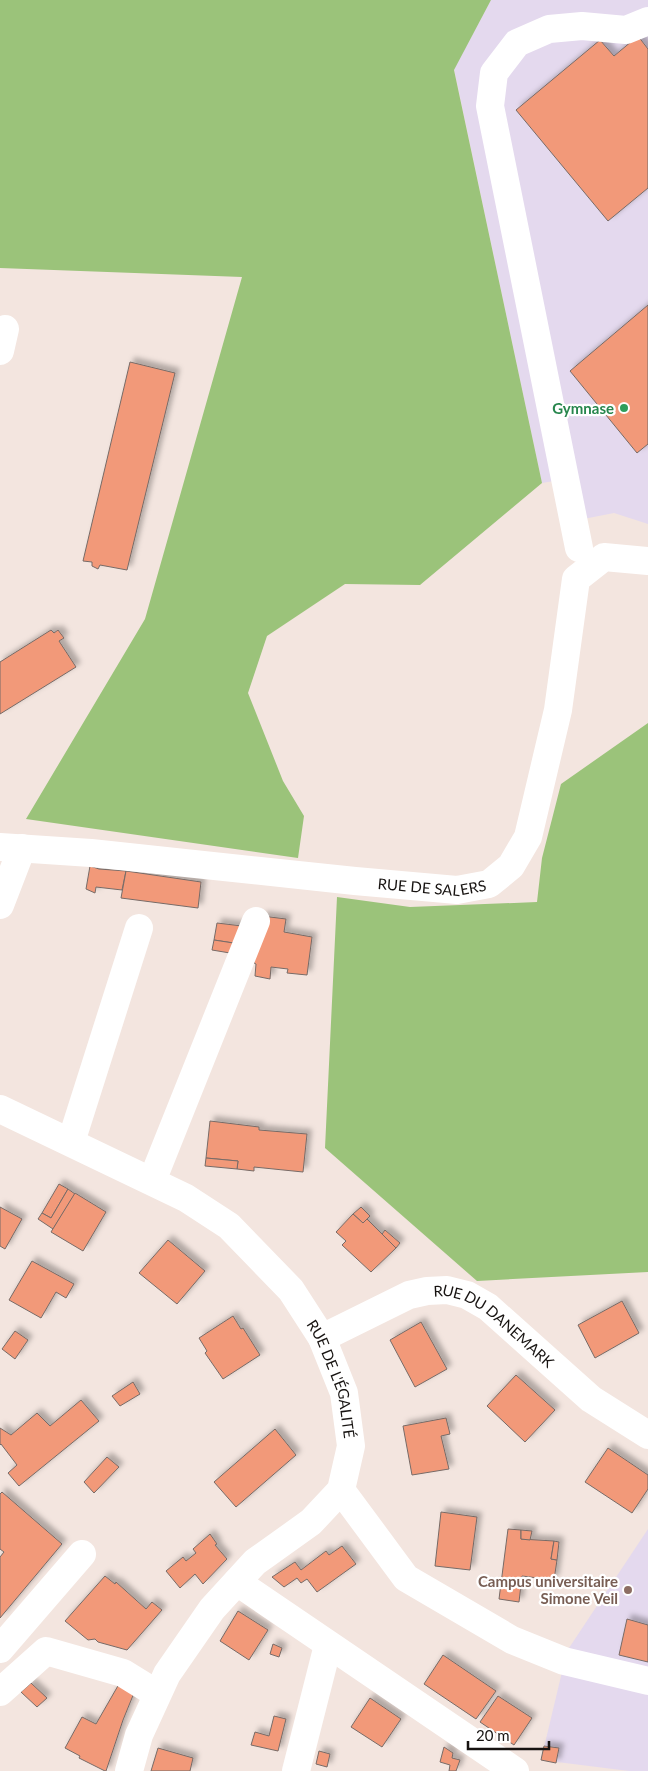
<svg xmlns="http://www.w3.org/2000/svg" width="648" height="1771" font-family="Lato,sans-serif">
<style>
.education{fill:#e4d9ee}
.green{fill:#9bc37a}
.building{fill:#f29979;stroke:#776b67;filter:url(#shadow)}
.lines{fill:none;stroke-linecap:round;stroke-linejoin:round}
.minor{stroke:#fff;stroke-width:28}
.leisure-dot{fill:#2e9e5b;stroke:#fff;stroke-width:2}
.education-dot{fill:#8d6e63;stroke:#fff;stroke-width:2}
.labels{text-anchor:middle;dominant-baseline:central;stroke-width:4.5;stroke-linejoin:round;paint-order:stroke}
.leisure-label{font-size:15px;font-weight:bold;fill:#27864d;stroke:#fff;text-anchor:end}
.street-label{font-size:15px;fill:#171311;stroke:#fff}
.education-label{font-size:15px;font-weight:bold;fill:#785e54;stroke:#fff;text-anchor:end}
</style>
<defs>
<filter id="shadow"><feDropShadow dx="4.5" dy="-4.5" stdDeviation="2.5" flood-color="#0004"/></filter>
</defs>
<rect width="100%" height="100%" fill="#f3e5df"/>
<g class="education">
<polygon points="491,0 648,0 648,524 614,513 563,523 554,481 542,483 454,69"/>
<polygon points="648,1529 648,1771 629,1771 541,1760 567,1651"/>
</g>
<g class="green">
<polygon points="0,0 491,0 454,70 542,483 420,585 345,584 267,636 248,693 283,781 304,816 298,858 26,819 145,619 242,277 0,268"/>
<polygon points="648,723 648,1272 477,1281 325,1148 337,897 410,907 537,902 542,858 561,784"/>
</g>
<g class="building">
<polygon points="638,36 648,49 648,188 608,221 516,110 600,40 614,56"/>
<polygon points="648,305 648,444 637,453 570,371"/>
<polygon points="130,362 175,373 127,570 100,565 98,569 92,566 92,562 83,561"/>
<polygon points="51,630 54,633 58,630 64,638 59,641 76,667 0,714 0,662"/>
<polygon points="90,866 99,869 126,871 122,890 96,887 95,893 86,889"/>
<polygon points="126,871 201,882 198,908 121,898"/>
<polygon points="262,916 286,919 284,932 312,937 307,975 287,973 288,969 271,967 270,979 255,976 256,964 254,963"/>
<polygon points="217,923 242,926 240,944 214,940"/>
<polygon points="214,940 240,944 236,954 212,950"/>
<polygon points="210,1121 259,1127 259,1130 307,1134 303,1172 254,1167 254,1171 237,1169 238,1161 206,1158"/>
<polygon points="206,1158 238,1161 237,1169 205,1166"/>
<polygon points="59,1184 68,1189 51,1218 42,1213"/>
<polygon points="68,1189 75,1194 53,1229 38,1219 42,1213 51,1218"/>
<polygon points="75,1193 106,1212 83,1251 51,1232"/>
<polygon points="0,1207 22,1219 5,1249 0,1246"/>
<polygon points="361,1207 370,1216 363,1223 353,1214"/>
<polygon points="353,1214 363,1223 367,1219 396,1248 371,1272 342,1245 346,1241 336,1232"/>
<polygon points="385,1230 400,1243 396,1248 382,1234"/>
<polygon points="168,1240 205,1271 177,1304 139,1273"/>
<polygon points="32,1261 74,1284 66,1298 56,1292 41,1318 9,1300"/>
<polygon points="622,1301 639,1333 595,1358 578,1325"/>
<polygon points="233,1316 241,1329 243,1328 260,1355 223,1379 205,1353 207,1351 199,1338"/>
<polygon points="421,1322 447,1369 415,1387 390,1340"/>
<polygon points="15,1331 28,1340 15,1359 2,1349"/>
<polygon points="516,1375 555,1410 525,1442 487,1406"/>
<polygon points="133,1382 140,1394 120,1406 112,1396"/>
<polygon points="81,1400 99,1421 19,1486 8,1473 17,1465 1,1444 0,1445 0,1428 11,1435 37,1413 50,1426"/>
<polygon points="446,1418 450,1434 441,1436 449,1469 412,1475 403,1426"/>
<polygon points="275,1429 296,1455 236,1507 214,1482"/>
<polygon points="608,1448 648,1475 648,1489 632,1513 585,1482"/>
<polygon points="107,1457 119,1467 94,1493 84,1482"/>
<polygon points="2,1492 62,1544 0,1618 0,1557 4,1552 0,1549 0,1494"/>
<polygon points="441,1512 477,1517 470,1570 435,1566"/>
<polygon points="508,1529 521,1530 521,1539 554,1541 551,1559 557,1560 554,1580 522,1576 519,1602 499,1599"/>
<polygon points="521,1530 532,1531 530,1540 521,1539"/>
<polygon points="210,1534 217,1544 215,1545 227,1559 203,1584 195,1574 180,1588 166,1571 183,1557 186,1561 196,1553 193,1549"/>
<polygon points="554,1541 559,1542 557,1560 551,1559"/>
<polygon points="342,1546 356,1564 317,1592 307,1579 301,1583 297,1578 284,1587 272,1577 295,1562 301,1570 326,1551 329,1555"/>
<polygon points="105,1576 115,1584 116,1582 146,1609 152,1602 162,1610 127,1650 98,1642 95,1639 88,1640 65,1621"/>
<polygon points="238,1611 268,1630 249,1660 220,1641"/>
<polygon points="627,1619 648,1625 648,1662 619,1655"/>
<polygon points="273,1644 282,1648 279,1657 270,1654"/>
<polygon points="443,1655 496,1691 476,1719 424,1684"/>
<polygon points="31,1683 47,1698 37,1707 21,1692"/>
<polygon points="119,1684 134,1693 123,1720 106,1771 105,1771 79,1758 80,1756 65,1748 82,1717 96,1724"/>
<polygon points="498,1696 532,1718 514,1745 480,1722"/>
<polygon points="370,1698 401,1719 382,1747 351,1727"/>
<polygon points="274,1716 286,1719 278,1751 251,1745 255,1732 269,1736"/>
<polygon points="544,1746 559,1748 556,1763 541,1760"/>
<polygon points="444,1747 453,1753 452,1758 460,1760 456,1771 449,1771 450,1765 440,1762"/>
<polygon points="158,1748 193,1758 190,1771 151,1771"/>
<polygon points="319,1751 330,1754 327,1767 316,1764"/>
</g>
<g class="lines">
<g class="minor">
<polyline points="0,351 5,329"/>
<polyline points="579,548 490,106 494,73 517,43 549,29 582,26 626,30 648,21"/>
<path id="s1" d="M0,847L91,853L355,881L457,890L489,884L511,866L528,837L558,710L576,579L604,557L648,561"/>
<polyline points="0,905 22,848"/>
<path id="s2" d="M0,1109L186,1198L229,1226L291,1290L322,1338L344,1393L351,1446L341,1490L311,1522L255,1562L212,1609L167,1674L139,1735L129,1771"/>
<polyline points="71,1142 139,928"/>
<polyline points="152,1181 256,921"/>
<path id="s3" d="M322,1338L409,1295L427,1291L447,1290L467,1295L488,1307L591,1399L648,1435"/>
<polyline points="341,1490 406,1578 512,1640 564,1661 648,1681"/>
<polyline points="237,1582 515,1771"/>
<polyline points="0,1649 82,1554"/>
<polyline points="0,1692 46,1651 123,1673 157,1694"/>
<polyline points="296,1771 328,1645"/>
</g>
</g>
<circle class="leisure-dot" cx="624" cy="408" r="5"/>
<circle class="education-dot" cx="628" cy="1590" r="5"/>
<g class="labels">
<g class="leisure-label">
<text x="614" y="408">Gymnase</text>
</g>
<g class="street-label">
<text stroke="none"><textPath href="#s1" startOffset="434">RUE DE SALERS</textPath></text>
<text stroke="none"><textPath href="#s3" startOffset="194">RUE DU DANEMARK</textPath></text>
<text stroke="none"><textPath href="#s2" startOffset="446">RUE DE L'ÉGALITÉ</textPath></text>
</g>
<g class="education-label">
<text x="618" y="1581">Campus universitaire<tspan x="618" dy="17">Simone Veil</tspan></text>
</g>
</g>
<path d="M468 1741v8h81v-8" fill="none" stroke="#171311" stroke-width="2.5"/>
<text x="476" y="1741" font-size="15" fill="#171311" stroke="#ffffff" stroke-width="4" paint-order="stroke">20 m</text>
</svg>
